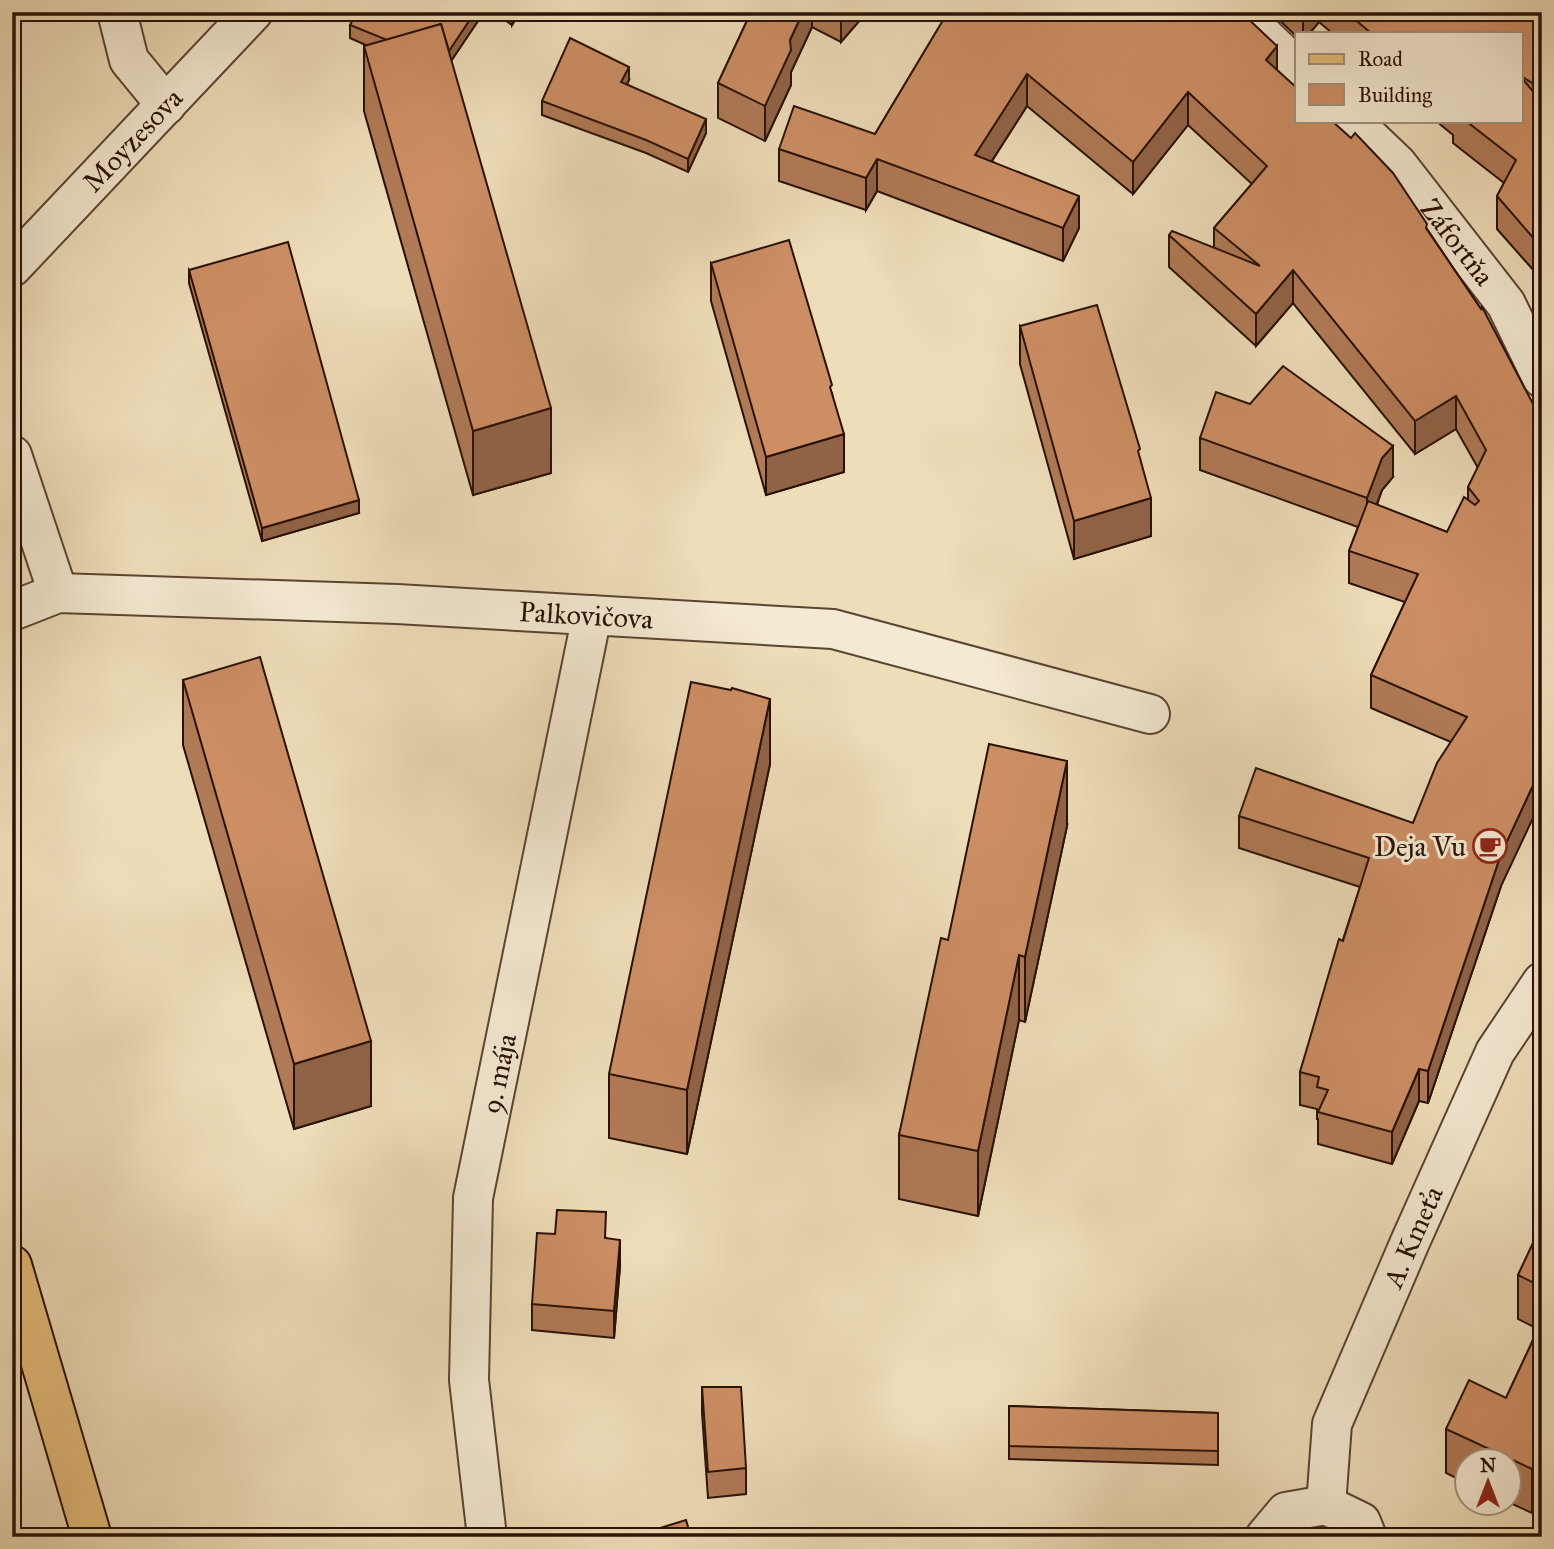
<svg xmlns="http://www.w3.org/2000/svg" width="1554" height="1549" font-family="'IM FELL Great Primer',serif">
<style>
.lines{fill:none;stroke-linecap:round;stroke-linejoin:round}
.street-casing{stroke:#5a4432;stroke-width:42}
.primary-casing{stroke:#281105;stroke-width:42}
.street{stroke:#f4e9d2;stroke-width:38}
.primary{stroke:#e7be7c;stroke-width:38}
.wall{fill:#b07a56;stroke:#281105;stroke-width:2}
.shaded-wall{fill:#906346;stroke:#281105;stroke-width:2}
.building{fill:#cd8e64;stroke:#281105;stroke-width:2}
.labels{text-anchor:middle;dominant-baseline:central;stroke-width:6;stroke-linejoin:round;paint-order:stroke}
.street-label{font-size:28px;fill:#281105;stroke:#f4e9d2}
.poi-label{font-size:28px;fill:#281105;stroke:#f4e9d2;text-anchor:end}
</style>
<rect width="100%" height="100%" fill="#eeddb9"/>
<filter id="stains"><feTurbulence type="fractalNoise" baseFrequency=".00286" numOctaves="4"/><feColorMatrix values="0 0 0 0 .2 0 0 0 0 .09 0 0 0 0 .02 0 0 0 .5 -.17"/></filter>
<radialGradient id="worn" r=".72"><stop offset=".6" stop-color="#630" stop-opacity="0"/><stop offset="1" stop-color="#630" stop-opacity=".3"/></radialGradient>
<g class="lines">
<g class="street-casing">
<g id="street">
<polyline points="117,12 129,60 166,105"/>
<polyline points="1239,12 1297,68"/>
<path id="s1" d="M1352,121L1397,164L1506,304L1542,378"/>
<path id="s2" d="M12,267L253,12"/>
<polyline points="12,455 58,593"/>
<path id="s3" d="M12,611L58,593L397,604L833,629L1150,714"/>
<path id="s4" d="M1326,1505L1332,1424L1410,1242L1495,1052L1542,982"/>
<path id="s5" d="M487,1537L469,1380L473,1198L592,615"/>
<polyline points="1265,1537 1286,1512 1326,1505 1361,1522 1367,1537"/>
</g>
</g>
<g class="primary-casing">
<polyline id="primary" points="12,1265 92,1537"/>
</g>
<use href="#street" class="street"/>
<use href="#primary" class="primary"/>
</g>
<g class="wall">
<polygon points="162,12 178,12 173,18"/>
<polygon points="484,12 451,61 551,473 473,495 364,111 364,46 368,46 350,38 350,25"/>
<polygon points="493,12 520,12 512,25"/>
<polygon points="751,12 867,12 841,42 812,27 791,72 791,85 765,141 718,118 718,83"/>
<polygon points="948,12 1277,70 1427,229 1481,309 1482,307 1501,886 1428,1103 1419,1101 1392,1164 1318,1144 1318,1119 1317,1119 1317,1109 1300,1105 1300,1072 1360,887 1239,848 1239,816 1413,823 1451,742 1371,708 1371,675 1405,602 1349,583 1349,551 1358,527 1200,470 1200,438 1393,477 1382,490 1377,505 1447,532 1468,500 1468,487 1478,468 1456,429 1415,454 1293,303 1256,346 1169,267 1169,235 1214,248 1214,228 1252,184 1188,125 1133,194 1027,106 992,161 1079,228 1063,261 877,191 866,210 779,181 779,149 875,134"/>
<polygon points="1271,12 1542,12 1542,280 1497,229 1497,196 1504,183 1453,143 1453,135 1436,121 1521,121 1521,33 1332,33 1319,22 1310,33 1297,33 1297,37"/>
<polygon points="629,80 627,84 706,133 688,172 646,153 542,115 542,101"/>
<polygon points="711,263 832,393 844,472 766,495 711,301"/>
<polygon points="189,270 359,513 262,541 189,283"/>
<polygon points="1020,326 1140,458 1151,536 1074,559 1020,364"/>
<polygon points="183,680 371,1106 294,1129 183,745"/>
<polygon points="770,764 687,1154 609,1138 609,1074"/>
<polygon points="1067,826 1025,1022 1019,1020 978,1216 899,1199 899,1135 948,940"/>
<polygon points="1542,1224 1542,1491 1532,1513 1508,1502 1508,1461 1466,1461 1466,1483 1446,1473 1446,1429 1506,1398 1538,1329 1518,1319 1518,1275"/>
<polygon points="606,1238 620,1266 614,1338 532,1330 532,1304"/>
<polygon points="702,1387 746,1468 746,1494 708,1498 702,1413"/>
<polygon points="1009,1406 1218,1413 1218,1465 1009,1459"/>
</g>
<g class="shaded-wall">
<polygon points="173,12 178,12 173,18"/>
<polygon points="475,12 484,12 441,76 441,62"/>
<polygon points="512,12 520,12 512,25"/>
<polygon points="803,12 812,12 812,27 791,72 791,85 765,141 765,106 790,40"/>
<polygon points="841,12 867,12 841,42"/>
<polygon points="1303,12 1319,12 1319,22 1310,33 1303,33"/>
<polygon points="1277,46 1277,79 1266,60"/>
<polygon points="629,67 629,80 621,95 621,82"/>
<polygon points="1027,74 1027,106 975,187 975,155"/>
<polygon points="1188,92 1188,125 1133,194 1133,162"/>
<polygon points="706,119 706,133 688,172 688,159"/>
<polygon points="877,159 877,191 866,210 866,178"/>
<polygon points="1079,196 1079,228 1063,261 1063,228"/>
<polygon points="1293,270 1293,303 1256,346 1256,314"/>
<polygon points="1456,396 1456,429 1415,454 1415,421"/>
<polygon points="551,408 551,473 473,495 473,431"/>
<polygon points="844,434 844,472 766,495 766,457"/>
<polygon points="1393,446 1393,477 1382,490 1367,530 1367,498 1382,458"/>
<polygon points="1151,498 1151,536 1074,559 1074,521"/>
<polygon points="359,500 359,513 262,541 262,528"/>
<polygon points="770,699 770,764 687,1154 687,1090"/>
<polygon points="1067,761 1067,826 1025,1022 1025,957"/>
<polygon points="1542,766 1542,799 1501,886 1428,1103 1428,1071 1501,854"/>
<polygon points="1019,955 1019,1020 978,1216 978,1151"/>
<polygon points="371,1041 371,1106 294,1129 294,1064"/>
<polygon points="1419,1069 1419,1101 1392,1164 1392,1132"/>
<polygon points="620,1240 620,1266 614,1338 614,1311"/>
<polygon points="1542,1447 1542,1491 1532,1513 1532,1469"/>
</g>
<g class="building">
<polygon points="357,12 475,12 449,51 441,24 387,40 350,25"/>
<polygon points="751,12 803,12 790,40 791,50 765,106 718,83"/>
<polygon points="948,12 1241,12 1277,46 1266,60 1297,88 1297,121 1332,121 1351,138 1355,133 1393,173 1427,224 1426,228 1481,309 1482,307 1542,421 1542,766 1501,854 1428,1071 1419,1069 1392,1132 1318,1112 1328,1090 1317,1087 1319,1077 1300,1072 1339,939 1343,941 1369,858 1239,816 1256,768 1413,823 1437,763 1467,717 1371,675 1418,574 1349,551 1368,501 1447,532 1464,497 1475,505 1479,501 1468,487 1486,450 1456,396 1415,421 1293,270 1256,314 1169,235 1172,231 1260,266 1214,228 1267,166 1188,92 1133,162 1027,74 975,155 1079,196 1063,228 877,159 866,178 779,149 794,106 875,134"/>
<polygon points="1346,12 1542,12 1542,89 1521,76 1521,33 1371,33"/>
<polygon points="441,24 551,408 473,431 364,46"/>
<polygon points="570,38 629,67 621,82 706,119 688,159 646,140 542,101"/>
<polygon points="1521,77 1542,102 1542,248 1497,196 1516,160 1466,121 1521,121"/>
<polygon points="789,240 832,385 830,387 844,434 766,457 711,263"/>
<polygon points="288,242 359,500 262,528 189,270"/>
<polygon points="1097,305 1140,449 1138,451 1151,498 1074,521 1020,326"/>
<polygon points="1283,366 1393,446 1382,458 1367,498 1200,438 1216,392 1250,404"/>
<polygon points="260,657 371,1041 294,1064 183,680"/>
<polygon points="691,682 731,690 732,688 770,699 687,1090 609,1074"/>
<polygon points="989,744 1067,761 1025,957 1019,955 978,1151 899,1135 941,938 948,940"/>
<polygon points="557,1210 606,1212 605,1238 620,1240 614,1311 532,1304 537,1233 555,1234"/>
<polygon points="1542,1224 1542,1287 1518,1275"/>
<polygon points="1542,1321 1542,1447 1532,1469 1446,1429 1469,1380 1506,1398"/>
<polygon points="702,1387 741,1387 746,1468 708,1472"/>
<polygon points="1009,1406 1218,1413 1218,1451 1009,1446"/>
<polygon points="686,1520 691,1537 631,1537"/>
</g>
<defs>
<g id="cafe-ring" transform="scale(1.75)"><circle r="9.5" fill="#f4e9d2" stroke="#8f2418" stroke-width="1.5"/><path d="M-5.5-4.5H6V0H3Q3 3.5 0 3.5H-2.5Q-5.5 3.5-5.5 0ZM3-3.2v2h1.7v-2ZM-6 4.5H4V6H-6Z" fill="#8f2418"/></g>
</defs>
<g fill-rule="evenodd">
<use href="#cafe-ring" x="1490" y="846"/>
</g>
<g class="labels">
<g class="street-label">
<text stroke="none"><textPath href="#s2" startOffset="175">Moyzesova</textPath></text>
<text stroke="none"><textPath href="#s1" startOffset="161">Záfortňa</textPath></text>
<text stroke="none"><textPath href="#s3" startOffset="578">Palkovičova</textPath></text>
<text stroke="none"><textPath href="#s5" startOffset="467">9. mája</textPath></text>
<text stroke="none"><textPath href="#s4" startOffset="285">A. Kmeťa</textPath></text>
</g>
<g class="poi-label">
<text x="1466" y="846">Deja Vu</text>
</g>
</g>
<rect width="1554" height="1549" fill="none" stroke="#eeddb9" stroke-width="42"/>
<rect x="14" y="14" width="1526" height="1521" fill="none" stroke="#281105" stroke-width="3.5"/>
<rect x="21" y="21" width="1512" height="1507" fill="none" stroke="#281105" stroke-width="2"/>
<rect x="1295" y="32" width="228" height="91" fill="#f4e9d2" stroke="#a29380" stroke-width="2"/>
<rect x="1309" y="54" width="35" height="10" fill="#e7be7c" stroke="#a29380" stroke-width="2"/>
<text x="1358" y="66" font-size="21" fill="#281105">Road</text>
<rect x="1309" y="84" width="35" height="21" fill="#cd8e64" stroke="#a29380" stroke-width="2"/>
<text x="1358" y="102" font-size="21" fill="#281105">Building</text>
<g transform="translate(1488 1482)"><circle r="33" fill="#f4e9d2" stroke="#a29380" stroke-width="2"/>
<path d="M0-5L12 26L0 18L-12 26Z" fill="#8f2418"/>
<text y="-10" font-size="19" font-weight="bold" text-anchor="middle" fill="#281105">N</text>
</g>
<rect width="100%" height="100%" filter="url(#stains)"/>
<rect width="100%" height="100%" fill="url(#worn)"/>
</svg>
